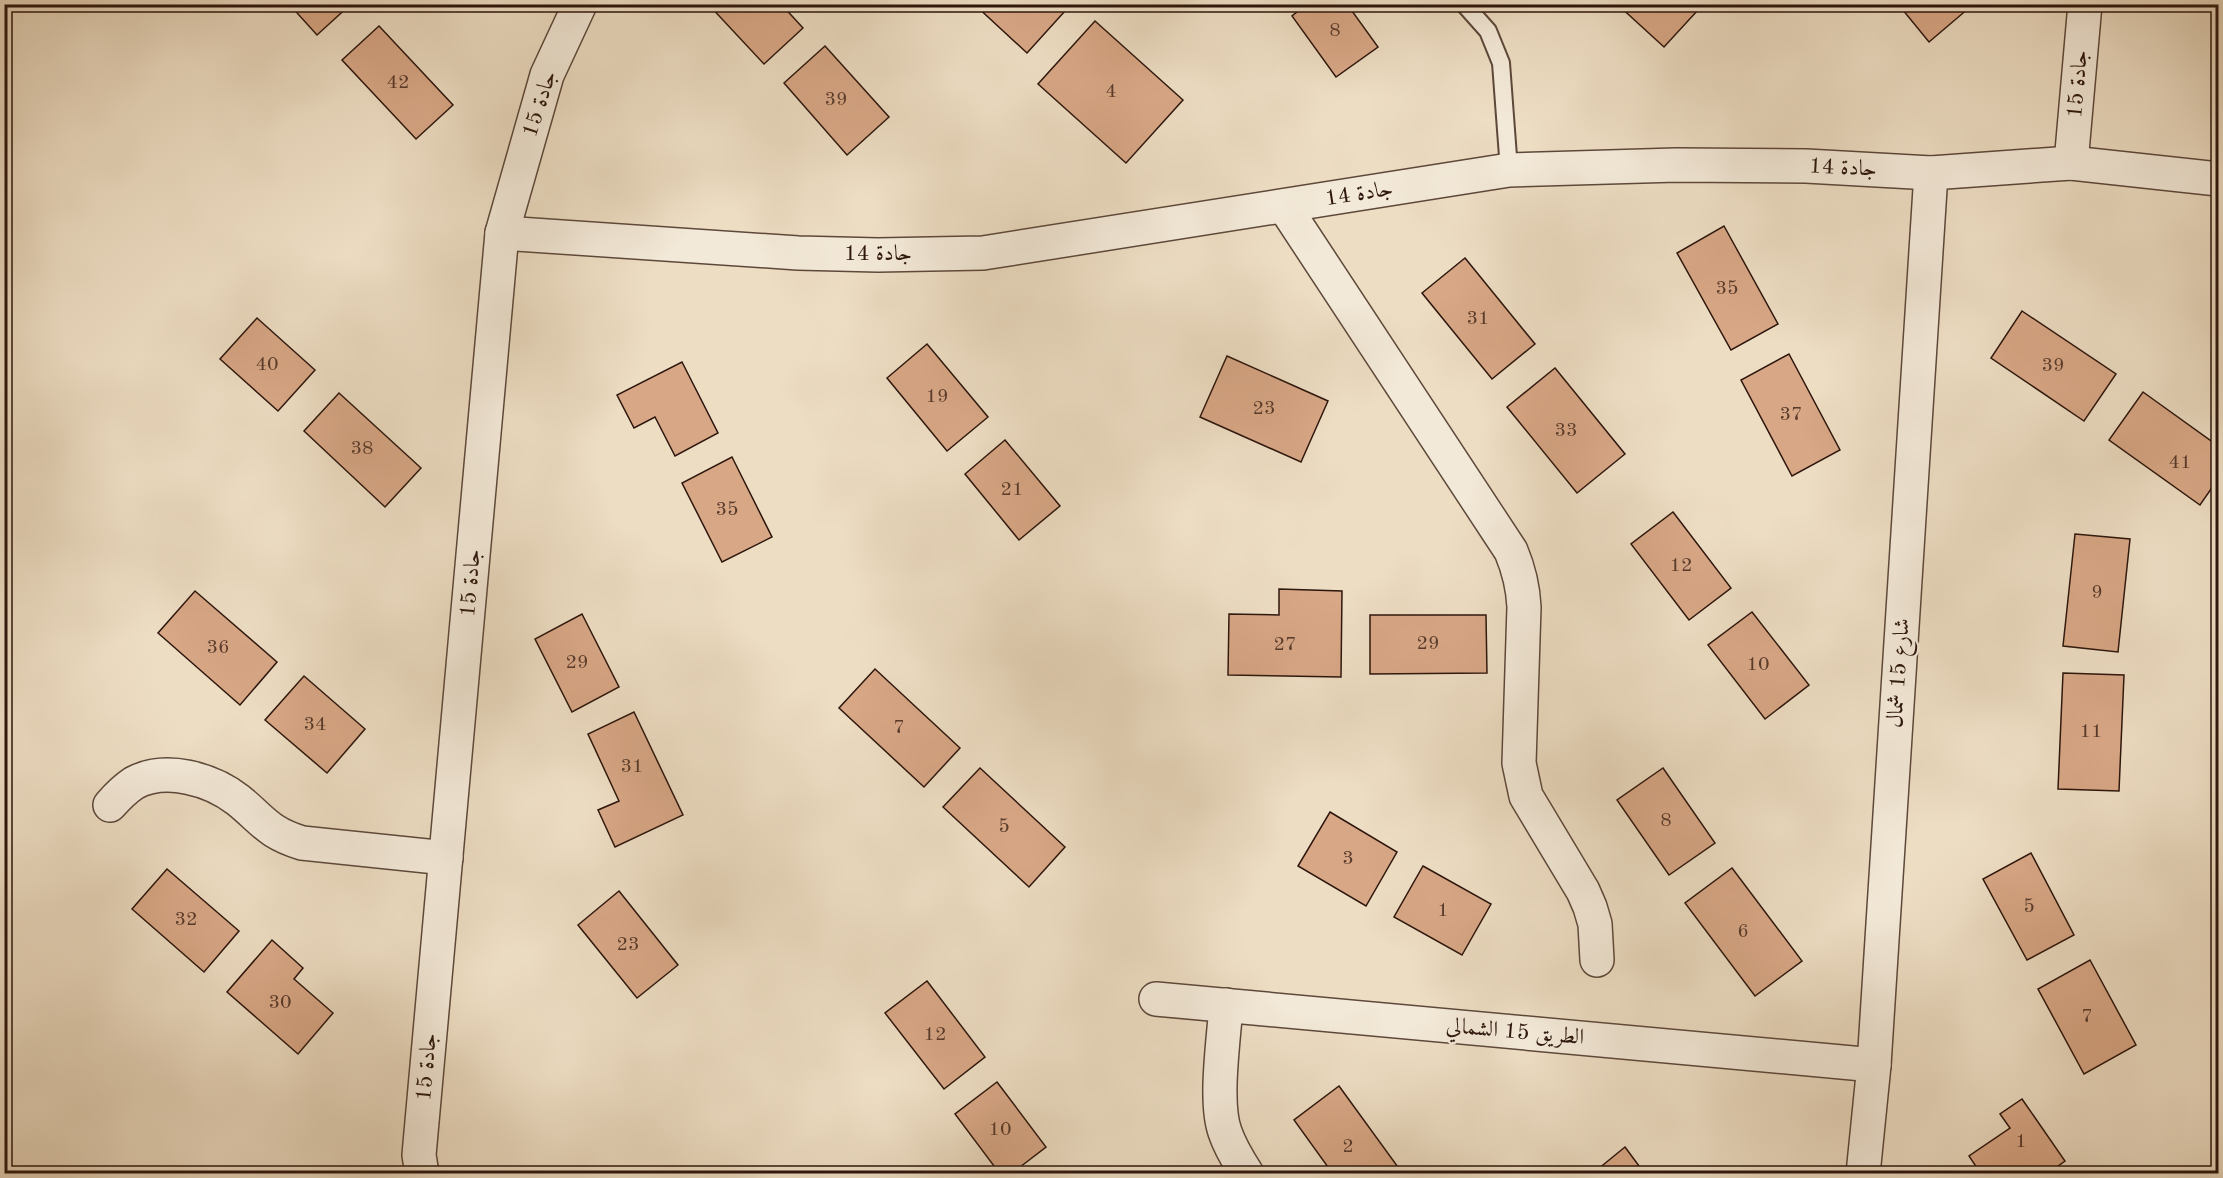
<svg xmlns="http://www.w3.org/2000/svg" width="2223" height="1178" font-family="'Old Standard TT',Amiri,serif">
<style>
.building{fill:#d8a786;stroke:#2d160d;stroke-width:1.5}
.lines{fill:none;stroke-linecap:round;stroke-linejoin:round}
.service-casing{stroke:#5d483a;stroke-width:20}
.minor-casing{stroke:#5d483a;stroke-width:36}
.service{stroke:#f3e9d8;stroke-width:16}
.minor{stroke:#f3e9d8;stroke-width:33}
.labels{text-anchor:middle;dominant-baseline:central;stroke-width:4.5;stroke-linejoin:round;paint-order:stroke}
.number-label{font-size:20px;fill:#583a2b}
.street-label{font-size:22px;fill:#2d160d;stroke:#f3e9d8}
</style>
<rect width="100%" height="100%" fill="#edddc3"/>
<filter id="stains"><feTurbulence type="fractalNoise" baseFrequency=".00333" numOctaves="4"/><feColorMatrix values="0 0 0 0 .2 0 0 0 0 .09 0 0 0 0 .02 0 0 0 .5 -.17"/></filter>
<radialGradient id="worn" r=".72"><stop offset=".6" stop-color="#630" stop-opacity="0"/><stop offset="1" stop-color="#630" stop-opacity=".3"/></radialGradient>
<g class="building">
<polygon points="289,4 351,4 317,35"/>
<polygon points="708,4 781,4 803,28 764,64"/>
<polygon points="974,4 1058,4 1065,11 1027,53"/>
<polygon points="1307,4 1347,4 1378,47 1336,77 1292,16"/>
<polygon points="1617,4 1693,4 1698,10 1664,47"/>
<polygon points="1898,4 1966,4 1969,8 1929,42"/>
<polygon points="1095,21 1183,100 1126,163 1038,84"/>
<polygon points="379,26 453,105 416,139 342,60"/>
<polygon points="825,46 889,117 847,155 784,83"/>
<polygon points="1724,226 1778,324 1731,350 1677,253"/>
<polygon points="1465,258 1535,344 1492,379 1422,293"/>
<polygon points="2022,311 2116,374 2084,421 1991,358"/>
<polygon points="257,318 315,370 278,411 220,359"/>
<polygon points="927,344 988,417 947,451 887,378"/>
<polygon points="1789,354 1840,450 1792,476 1741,380"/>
<polygon points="1227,356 1328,401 1301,462 1200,417"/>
<polygon points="682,362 718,433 675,456 655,417 634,428 617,395"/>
<polygon points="1555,368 1625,454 1577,493 1507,407"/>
<polygon points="2143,392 2218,446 2218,479 2200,505 2109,440"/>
<polygon points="339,393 421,468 385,507 304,431"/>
<polygon points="1005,440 1060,506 1019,540 965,474"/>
<polygon points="732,457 772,537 722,562 682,483"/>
<polygon points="1673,512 1731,588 1689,620 1631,544"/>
<polygon points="2075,534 2130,539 2118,652 2063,646"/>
<polygon points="1279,589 1342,591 1341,677 1228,675 1229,614 1279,615"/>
<polygon points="195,591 277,662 240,705 158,633"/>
<polygon points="1752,612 1809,685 1765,719 1708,645"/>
<polygon points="582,614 619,687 572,712 535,639"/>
<polygon points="1370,615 1486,615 1487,673 1370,674"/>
<polygon points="875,669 960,748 924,787 839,708"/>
<polygon points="2063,673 2124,675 2119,791 2058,789"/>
<polygon points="304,676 365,729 327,773 265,720"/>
<polygon points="634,712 683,815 615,847 598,810 619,801 588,734"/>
<polygon points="980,768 1065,847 1029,887 943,807"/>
<polygon points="1663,768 1715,843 1669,875 1617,800"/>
<polygon points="1330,812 1397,852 1366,906 1298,866"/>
<polygon points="2031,853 2074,935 2027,960 1983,879"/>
<polygon points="1423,866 1491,904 1462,955 1394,917"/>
<polygon points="1732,868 1802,961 1755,996 1685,903"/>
<polygon points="167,869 239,931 204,972 132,909"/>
<polygon points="619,891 678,965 637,998 578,925"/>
<polygon points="272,940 303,968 294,979 333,1013 298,1054 227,992"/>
<polygon points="2090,960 2136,1045 2084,1074 2038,989"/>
<polygon points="927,981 985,1057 944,1089 885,1013"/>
<polygon points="997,1082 1046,1147 1011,1174 1000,1174 955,1114"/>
<polygon points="1339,1086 1403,1174 1333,1174 1294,1120"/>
<polygon points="2022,1099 2065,1161 2054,1169 2057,1174 1981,1174 1969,1156 2010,1128 2000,1114"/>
<polygon points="1625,1147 1645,1174 1592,1174"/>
</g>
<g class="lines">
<g class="service-casing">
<polyline id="service" points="1464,4 1488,31 1501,63 1509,170"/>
</g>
<g class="minor-casing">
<g id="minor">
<polyline points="2071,163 2085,4"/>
<path d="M1284,206L1511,551C1519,570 1523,586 1524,607L1519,763L1526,796L1583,891L1590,907L1595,924L1597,960"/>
<polyline points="502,233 798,253 878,255 983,253 1509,170 1676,165 1806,166 1931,173 2071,163 2218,179"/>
<path d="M110,805C117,797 125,789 134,783C166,766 211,779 238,800C264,821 267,832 302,843L446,858"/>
<polyline points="1156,999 1874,1065"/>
<path d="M1226,1005C1224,1038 1214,1102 1225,1132C1230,1147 1238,1160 1247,1174"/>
<polyline points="422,1174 419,1155 502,233 547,75 580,4"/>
<polyline points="1863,1174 1874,1065 1931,173"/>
</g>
</g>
<use href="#service" class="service"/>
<use href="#minor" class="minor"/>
</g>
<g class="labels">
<g class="number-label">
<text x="1335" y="31">8</text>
<text x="398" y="83">42</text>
<text x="1111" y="92">4</text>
<text x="836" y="100">39</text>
<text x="1727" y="289">35</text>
<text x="1478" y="319">31</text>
<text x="267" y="365">40</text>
<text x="2053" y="366">39</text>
<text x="937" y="397">19</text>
<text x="1264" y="409">23</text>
<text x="1791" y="415">37</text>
<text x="1566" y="431">33</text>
<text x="362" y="449">38</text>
<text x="2180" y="463">41</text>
<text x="1012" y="490">21</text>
<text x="727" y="510">35</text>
<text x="1681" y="566">12</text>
<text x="2097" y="593">9</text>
<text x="1428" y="644">29</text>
<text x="1285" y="645">27</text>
<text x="218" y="648">36</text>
<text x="577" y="663">29</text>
<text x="1758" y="665">10</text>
<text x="315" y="725">34</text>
<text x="899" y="728">7</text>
<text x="2091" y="732">11</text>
<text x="632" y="767">31</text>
<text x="1666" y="821">8</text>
<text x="1004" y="827">5</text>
<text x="1348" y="859">3</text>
<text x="2029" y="907">5</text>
<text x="1443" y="911">1</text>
<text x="186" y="920">32</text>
<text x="1743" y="932">6</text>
<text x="628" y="945">23</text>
<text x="280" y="1003">30</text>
<text x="2087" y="1017">7</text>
<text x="935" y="1035">12</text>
<text x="1000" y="1130">10</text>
<text x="2021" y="1142">1</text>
<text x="1348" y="1147">2</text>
</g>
<g class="street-label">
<text transform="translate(2078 84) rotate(-85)">جادة 15</text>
<text transform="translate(540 104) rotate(-72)">جادة 15</text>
<text transform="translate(1843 168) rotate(3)">جادة 14</text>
<text transform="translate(1359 194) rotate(-9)">جادة 14</text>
<text x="878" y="254">جادة 14</text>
<text transform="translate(471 583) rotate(-85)">جادة 15</text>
<text transform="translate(1899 673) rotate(-86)">شارع 15 شمال</text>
<text transform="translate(1515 1032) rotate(5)">الطريق 15 الشمالي</text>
<text transform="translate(427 1067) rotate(-85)">جادة 15</text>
</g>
</g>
<rect width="2223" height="1178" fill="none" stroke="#edddc3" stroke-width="24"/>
<rect x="6" y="6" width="2211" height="1166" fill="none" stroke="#2d160d" stroke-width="3"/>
<rect x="12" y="12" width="2199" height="1154" fill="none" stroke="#2d160d" stroke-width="1.5"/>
<rect width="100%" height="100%" filter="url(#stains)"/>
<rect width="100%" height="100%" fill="url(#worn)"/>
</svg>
